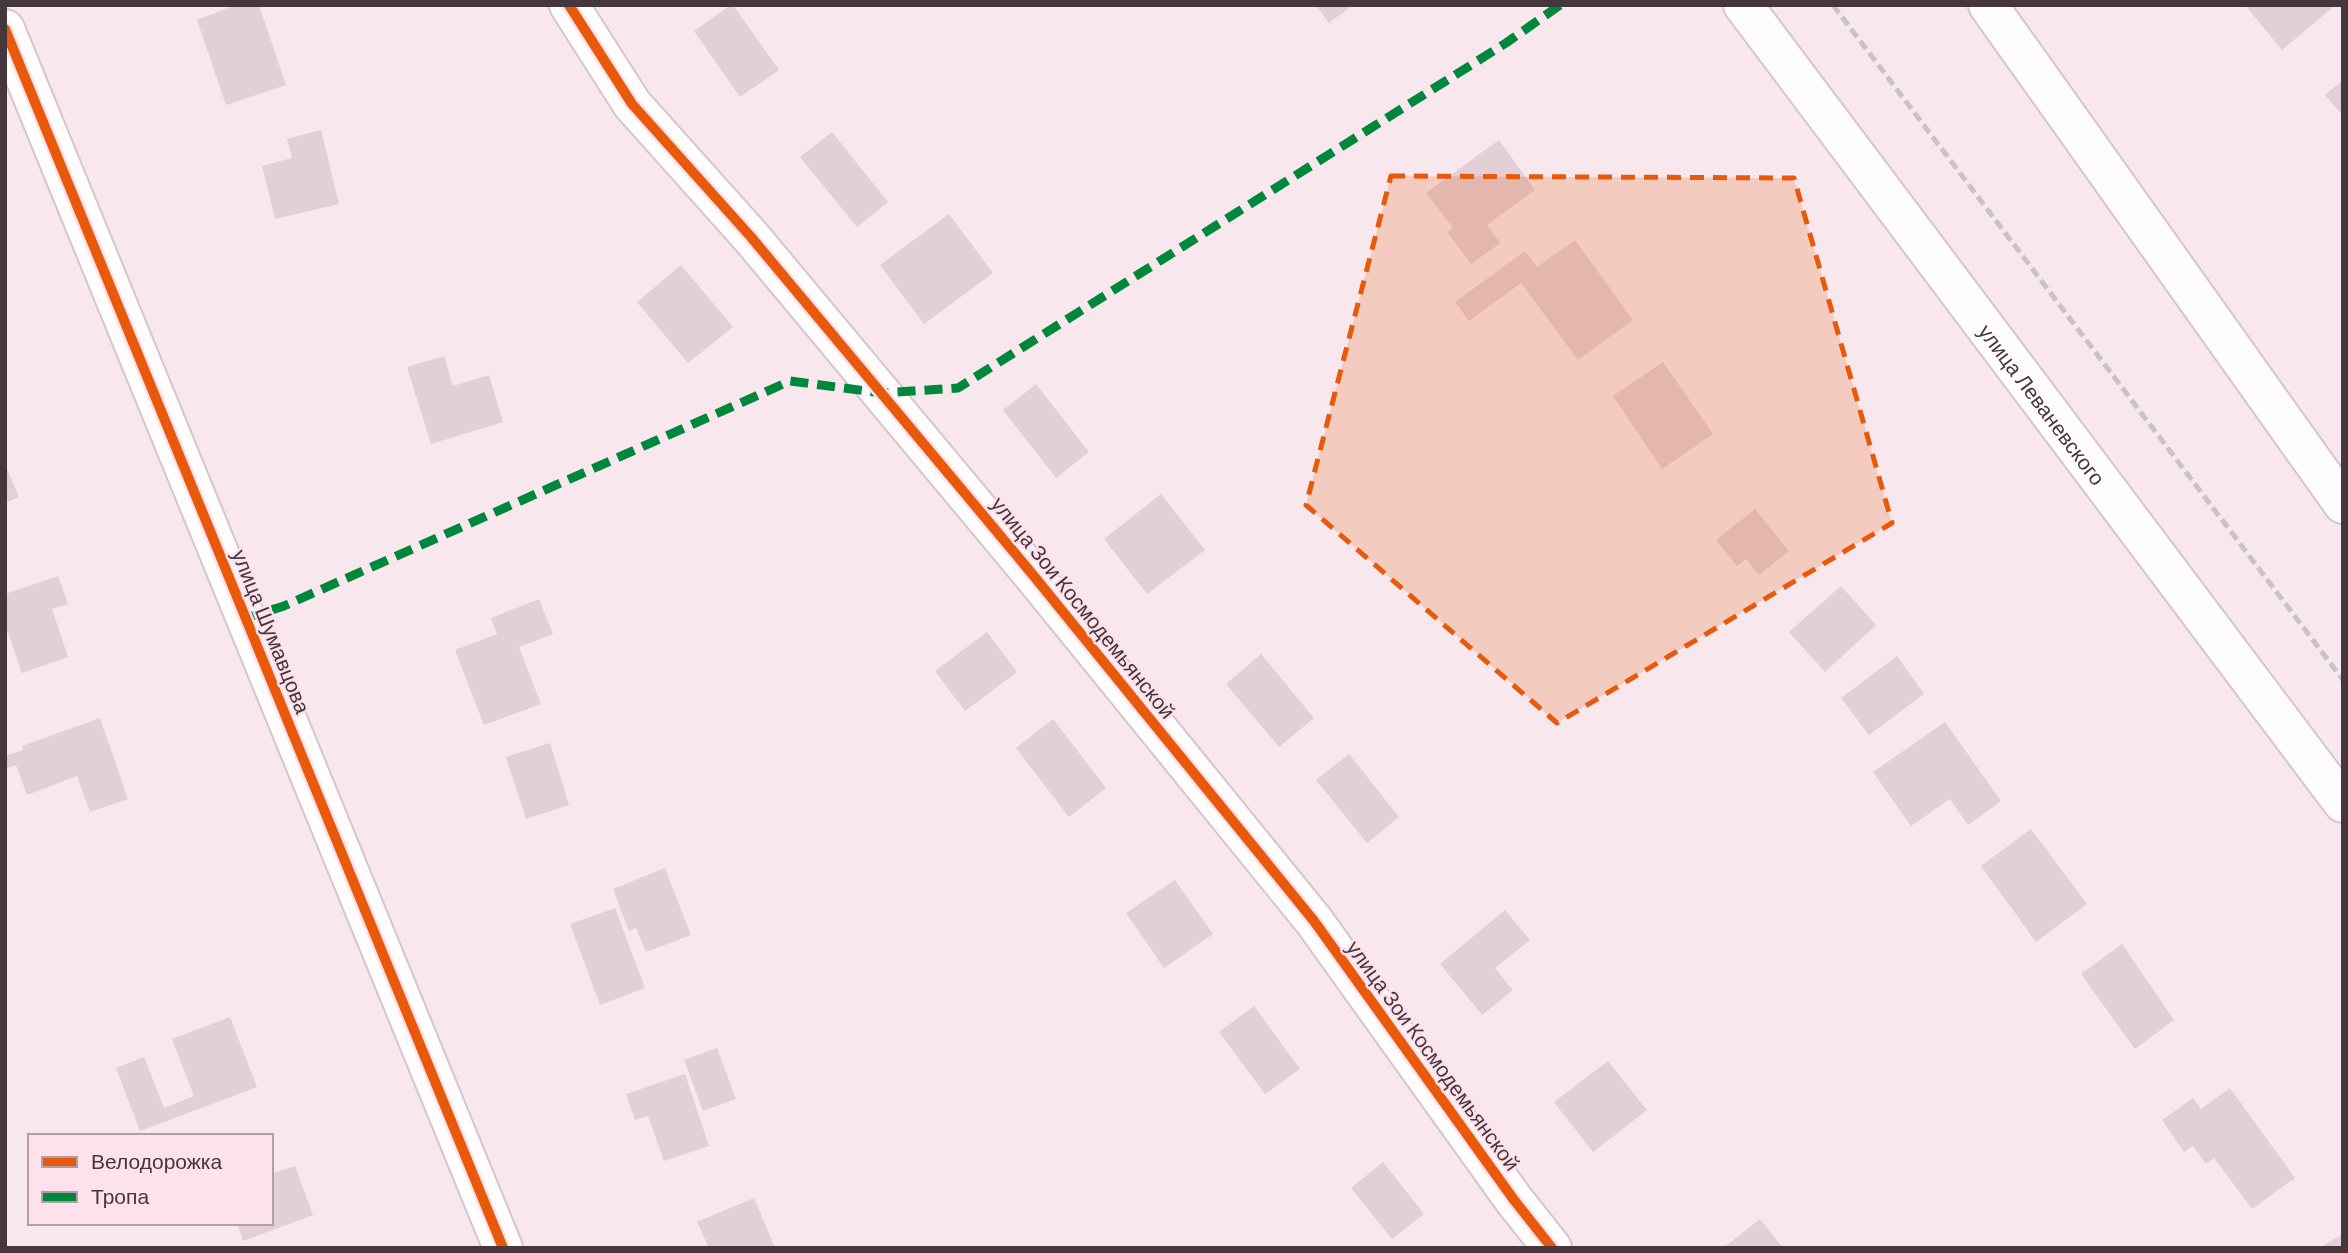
<svg xmlns="http://www.w3.org/2000/svg" width="2348" height="1253" font-family="Barlow,sans-serif">
<style>
.building{fill:#e3cfd6}
.lines{fill:none;stroke-linecap:round;stroke-linejoin:round}
.minor-casing{stroke:#d4c6ca;stroke-width:42}
.minor{stroke:#fefcfc;stroke-width:38}
.rail{stroke:#c8c3c4;stroke-width:5;stroke-dasharray:10 5;stroke-linecap:butt}
.quiet{stroke:#00873e;stroke-width:9;stroke-dasharray:18 9;stroke-linecap:butt}
.cycleway-casing{stroke:#fee2eb;stroke-width:15}
.cycleway{stroke:#e8590c;stroke-width:10}
.marked{fill:#e8590c;fill-opacity:0.2;stroke:#e8590c;stroke-width:5;stroke-dasharray:14 9;stroke-linejoin:round}
.labels{text-anchor:middle;dominant-baseline:central;stroke-width:5;stroke-linejoin:round;paint-order:stroke}
.street-label{font-size:21px;fill:#45373b;stroke:#fee2eb}
</style>
<rect width="100%" height="100%" fill="#f8e8ed"/>
<g class="building">
<polygon points="236,5 259,5 286,85 226,105 197,20"/>
<polygon points="731,5 733,5 779,70 740,97 694,31"/>
<polygon points="1316,5 1353,5 1329,23"/>
<polygon points="2245,5 2329,5 2332,8 2282,50"/>
<polygon points="2343,80 2343,116 2325,95"/>
<polygon points="321,130 339,204 275,219 262,166 292,158 287,139"/>
<polygon points="832,132 888,202 857,227 800,157"/>
<polygon points="1499,140 1535,190 1487,225 1500,243 1471,264 1447,232 1453,228 1426,193"/>
<polygon points="949,214 993,273 924,324 880,265"/>
<polygon points="1575,240 1633,320 1578,360 1521,283 1469,321 1455,302 1525,251 1537,267"/>
<polygon points="681,265 733,327 688,363 637,302"/>
<polygon points="444,356 453,386 489,375 503,422 431,444 407,367"/>
<polygon points="1663,362 1713,434 1662,469 1613,396"/>
<polygon points="1036,384 1089,452 1056,478 1003,410"/>
<polygon points="7,469 19,497 5,503 5,470"/>
<polygon points="1161,494 1205,550 1147,594 1104,539"/>
<polygon points="1755,509 1789,551 1759,575 1746,559 1737,566 1716,540"/>
<polygon points="58,576 68,604 52,609 68,657 22,673 5,624 5,594"/>
<polygon points="1841,586 1876,625 1825,672 1789,632"/>
<polygon points="539,599 553,634 519,647 541,704 484,725 455,650 497,634 491,618"/>
<polygon points="987,632 1017,672 965,711 935,671"/>
<polygon points="1261,654 1314,718 1279,747 1226,684"/>
<polygon points="1897,656 1924,694 1869,735 1841,698"/>
<polygon points="100,718 128,799 90,812 77,776 27,795 16,765 5,769 5,756 23,750 22,746"/>
<polygon points="1053,719 1106,788 1069,817 1016,748"/>
<polygon points="1945,722 2001,801 1968,825 1950,799 1911,826 1873,772"/>
<polygon points="550,743 569,805 526,819 506,757"/>
<polygon points="1349,754 1399,817 1367,843 1316,780"/>
<polygon points="2031,829 2087,904 2036,942 1981,866"/>
<polygon points="665,868 691,935 646,952 636,928 629,931 613,889"/>
<polygon points="1175,880 1213,934 1164,968 1126,913"/>
<polygon points="615,908 645,988 600,1005 570,924"/>
<polygon points="1505,910 1530,940 1495,968 1513,990 1482,1015 1440,964"/>
<polygon points="2122,944 2174,1020 2135,1049 2081,974"/>
<polygon points="1254,1006 1300,1069 1265,1094 1219,1032"/>
<polygon points="230,1017 257,1087 140,1131 116,1068 144,1057 164,1108 194,1096 172,1039"/>
<polygon points="717,1048 736,1099 703,1111 684,1060"/>
<polygon points="1608,1061 1647,1110 1593,1152 1554,1102"/>
<polygon points="685,1074 709,1146 664,1161 648,1116 635,1120 626,1094"/>
<polygon points="2230,1088 2295,1178 2252,1209 2214,1158 2206,1164 2193,1146 2184,1152 2162,1120 2193,1098 2201,1109"/>
<polygon points="1383,1162 1424,1214 1392,1239 1351,1188"/>
<polygon points="295,1166 313,1215 243,1241 237,1223 271,1223 271,1174"/>
<polygon points="754,1198 775,1248 709,1248 697,1222"/>
<polygon points="1760,1219 1783,1248 1723,1248"/>
<polygon points="2343,1234 2343,1248 2319,1248"/>
</g>
<g class="lines">
<g class="minor-casing">
<g id="minor">
<polyline points="569,5 632,104 751,237 1033,575 1314,921 1514,1200 1552,1248"/>
<path id="s1" d="M1743,5L2343,803"/>
<polyline points="1988,5 2343,504"/>
<polyline points="5,29 503,1248"/>
</g>
</g>
<use href="#minor" class="minor"/>
<polyline class="rail" points="1833,5 2343,680"/>
<polyline class="quiet" points="246,618 284,606 790,381 882,393 958,388 1506,43 1560,5"/>
<g class="cycleway-casing">
<g id="cycleway">
<polyline points="569,5 632,104 751,237 1033,575 1314,921 1514,1200 1552,1248"/>
<polyline points="5,29 503,1248"/>
</g>
</g>
<use href="#cycleway" class="cycleway"/>
</g>
<path class="marked" d="M1391,176L1794,178L1892,523L1557,723L1306,505Z"/>
<g class="labels">
<g class="street-label">
<text stroke="none"><textPath href="#s1" startOffset="499">улица Леваневского</textPath></text>
<text transform="translate(1084 607) rotate(51)">улица Зои Космодемьянской</text>
<text transform="translate(272 631) rotate(68)">улица Шумавцова</text>
<text transform="translate(1434 1055) rotate(54)">улица Зои Космодемьянской</text>
</g>
</g>
<rect width="2348" height="1253" fill="none" stroke="#45373b" stroke-width="14"/>
<rect x="28" y="1134" width="245" height="91" fill="#fee2eb" stroke="#b49ea5" stroke-width="2"/>
<rect x="42" y="1157" width="35" height="10" fill="#e8590c" stroke="#b49ea5" stroke-width="2"/>
<text x="91" y="1169" font-size="21" fill="#45373b">Велодорожка</text>
<rect x="42" y="1192" width="35" height="10" fill="#00873e" stroke="#b49ea5" stroke-width="2"/>
<text x="91" y="1204" font-size="21" fill="#45373b">Тропа</text>
</svg>
